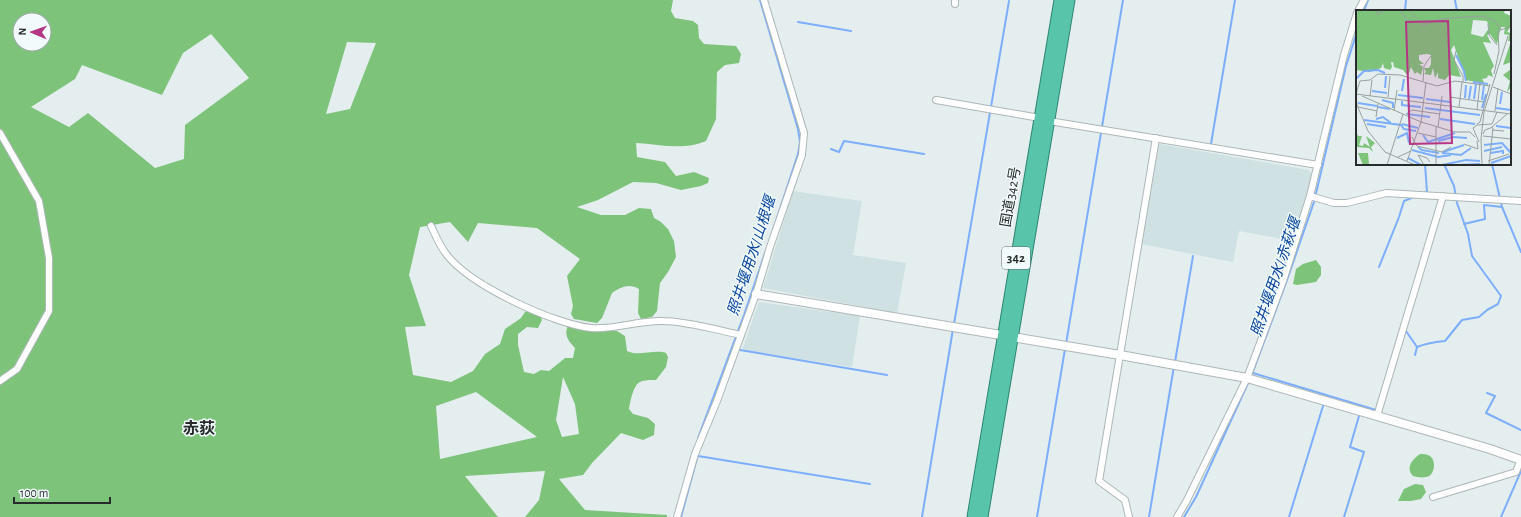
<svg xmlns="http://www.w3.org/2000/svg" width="1521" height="517" font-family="'Alegreya Sans','Noto Sans JP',sans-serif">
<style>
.built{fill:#cfe1e3}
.forest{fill:#7dc37a;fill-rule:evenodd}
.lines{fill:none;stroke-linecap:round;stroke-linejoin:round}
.stream{stroke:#7daefc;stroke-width:2}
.minor-casing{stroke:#aeb7b7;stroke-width:8}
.tertiary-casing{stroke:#aeb7b7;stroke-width:10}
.trunk-casing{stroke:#2c8570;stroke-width:13}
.minor{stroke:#fff;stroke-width:6}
.tertiary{stroke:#fff;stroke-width:8}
.trunk{stroke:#58c4aa;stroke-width:11}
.labels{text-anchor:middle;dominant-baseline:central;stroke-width:3;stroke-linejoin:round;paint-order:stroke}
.shield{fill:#f1fbfc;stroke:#64696a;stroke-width:1}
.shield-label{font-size:13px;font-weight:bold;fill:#272b2b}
.street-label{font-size:14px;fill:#272b2b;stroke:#f1fbfc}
.water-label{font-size:15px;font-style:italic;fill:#09459d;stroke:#f1fbfc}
.quarter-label{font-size:16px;font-weight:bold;fill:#272b2b;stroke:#f1fbfc}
.inset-river{fill:none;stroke:#7daefc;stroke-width:2}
.inset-road{fill:none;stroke:#98a0a0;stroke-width:1}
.view{fill:#b53684;fill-opacity:0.15;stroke:#b53684;stroke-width:2}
.inset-edge{fill:none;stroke:#272b2b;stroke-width:2}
</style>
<rect width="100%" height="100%" fill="#e4eeee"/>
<g class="built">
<polygon points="1159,144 1309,170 1312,175 1306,198 1292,241 1239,231 1233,262 1141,244"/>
<polygon points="793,191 862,201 853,255 906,263 897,313 763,288"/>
<polygon points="759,302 860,316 852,367 742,350"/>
</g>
<g class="forest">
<path d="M0,0H673L671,11L675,18L693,21L698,25L699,38L704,44L736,46L741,54L739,63L725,65L717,72L716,119L706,141C683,151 660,144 636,143L637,157L665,162L676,176L694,172L709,178L708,183L701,186L681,190L656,183L633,182L598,200L577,207L601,215H625L639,208L651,209L654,218L661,222L668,229L674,241L676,257L668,272L660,283L657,311L652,317L641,319L638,313L639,289C629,283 621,287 612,293L602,318L597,323L574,319L571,314L573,306L567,276L580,259L537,228L478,223L468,242L450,222L420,227L409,275L426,326L405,327L413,375L451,382L473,371L485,354L500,344L505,329L521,318L525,312L528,310L540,315L542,320L538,328L527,327L518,334V345L524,372L534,374L541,370L549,371L565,358H573L575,348C568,341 563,334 569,324C586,331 600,331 617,331L625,336L627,351C638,357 654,349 666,353L668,357L666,367L656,380C651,380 644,380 640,382C633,385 630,403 629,409L633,414L648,418L655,424L654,435L643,440L621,433L592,463L583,475L559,479L585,510L667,515V517H525L539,500L545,471L465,476L498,517H0ZM20,20H44V44H20ZM211,34L249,78L185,125L184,159L155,168L88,113L69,127L31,107L75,79L82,65L162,95L183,53ZM347,42L376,43L350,109L326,114ZM563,377L575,404L579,434L562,437L556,420ZM476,392L537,437L440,459L436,406Z"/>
<polygon points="1316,260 1321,267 1321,275 1316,282 1297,285 1293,284 1296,269 1303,264"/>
<path d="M1420,454C1424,454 1429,454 1432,458C1436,464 1434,476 1426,477C1422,478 1417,477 1413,476C1405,467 1413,459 1420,454Z"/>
<polygon points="1415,484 1423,485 1426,492 1421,499 1411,501 1398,501 1404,489"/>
</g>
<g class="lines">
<g class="stream">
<polyline points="760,0 798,129 800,142 798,154 773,230"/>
<polyline points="1455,0 1457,11"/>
<polyline points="1364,11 1368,0"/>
<polyline points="1405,11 1406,0"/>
<polyline points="798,22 851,31"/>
<polyline points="1211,144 1235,0"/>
<polyline points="831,149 839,152 844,141 924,154"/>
<polyline points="1492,164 1502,207 1521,252"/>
<polyline points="1423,193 1427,192 1425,164"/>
<polyline points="1464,224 1485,219 1484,205 1502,207"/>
<polyline points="1379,267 1399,217 1404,201 1414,197"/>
<polyline points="954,324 1009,1"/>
<polyline points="1406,331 1417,347"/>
<polyline points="1066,344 1123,0"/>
<polyline points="740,350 887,375"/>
<path d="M1415,355L1417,347C1426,343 1435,342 1445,341L1462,320L1479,317L1487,310L1498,304L1501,296L1472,256L1468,234L1457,203L1454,186L1444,164"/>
<polyline points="1175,362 1193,256"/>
<polyline points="1253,373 1376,410"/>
<polyline points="1251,377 1287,280 1314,202 1346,66 1357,32"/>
<polyline points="1487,393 1495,396 1486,413 1521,430"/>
<polyline points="698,441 698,438 744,315 765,253"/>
<polyline points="698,456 870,484"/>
<polyline points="681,517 699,451"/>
<polyline points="922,517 953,329"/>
<polyline points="1037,517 1065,349"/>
<polyline points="1149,517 1174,366"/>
<polyline points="1184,517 1196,497 1249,381"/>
<polyline points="1289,517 1323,406"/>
<polyline points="1344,517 1364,452 1350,447 1359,416"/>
<polyline points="1501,517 1521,471"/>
</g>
<g class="minor-casing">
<g id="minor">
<polyline points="955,4 955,0"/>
<polyline points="1358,11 1364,0"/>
<polyline points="936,100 1040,118 1049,121 1318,165"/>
<polyline points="0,133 39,201 49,258 49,311 17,369 0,381"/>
<polyline points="1310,196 1334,203 1347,203 1386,193 1521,201"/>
<path d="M431,226C436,236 440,247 447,255C470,285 553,324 591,328C615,330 639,320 663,321C686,321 717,330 741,335"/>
<polyline points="1377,416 1443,196"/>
<polyline points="1433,497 1516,472 1521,459"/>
<polyline points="677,517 695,454 717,401 756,294 770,247 802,155 804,133 764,0"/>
<polyline points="1129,517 1125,500 1099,481 1156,138"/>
<polyline points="1177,517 1186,502 1247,378 1283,281 1310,196 1344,55 1357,13"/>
</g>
</g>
<g class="tertiary-casing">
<polyline id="tertiary" points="756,294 1120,355 1247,378 1490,449 1521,460"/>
</g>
<g class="trunk-casing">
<g id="trunk">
<polyline points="973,517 1060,0"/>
<polyline points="982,517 1069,0"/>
</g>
</g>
<use href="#minor" class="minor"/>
<use href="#tertiary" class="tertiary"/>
<use href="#trunk" class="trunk"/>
</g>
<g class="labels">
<rect class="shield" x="1002" y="247" width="28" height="22" rx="3"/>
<g class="shield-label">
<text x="1016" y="258">342</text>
</g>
<g class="street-label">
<text transform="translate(1011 197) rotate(-80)">国道342号</text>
</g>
<g class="water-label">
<text transform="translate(752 256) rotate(-72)">照井堰用水/山根堰</text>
<text transform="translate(1276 277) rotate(-71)">照井堰用水/赤萩堰</text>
</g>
<g class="quarter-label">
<text x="199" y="429">赤荻</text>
</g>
</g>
<g transform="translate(1356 10)">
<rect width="155" height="155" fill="#e4eeee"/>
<path d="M0,0H149L148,3L155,6V16L151,22L155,23V52L147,55L155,31H152L153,25L148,24L149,17H145L141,34L134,24L131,25L135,33L127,32L138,56L135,60L137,67L132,65L131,68L126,69L129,74L110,70L98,35L95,40L105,67L93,65L89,70L82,68V62L79,68L77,58L75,65L68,64L70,62L68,58H73L75,54V45L71,44L63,45V50L68,54H63L67,57L65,65L61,62L59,64L55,57L52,66L47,60L38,57L37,52H35L36,57L34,60L28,58L27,53L25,58L14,62L0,60ZM117,10L131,11L133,18L127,27L115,24ZM155,59V77L151,82L154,71L147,65ZM0,121L2,126H6L3,135L7,136L8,133L14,137L10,126L19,133L15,137L17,142L13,138L1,137ZM2,143H12L13,155H7Z" fill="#7dc37a" fill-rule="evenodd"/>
<path class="inset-river" d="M100,45L108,61L110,71M1,68L8,61L22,60L29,63M117,72L132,74M29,78L30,66M16,81L31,83M46,81L48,69M42,85L67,88M109,88L110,75M70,89L94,92M113,89L115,76M118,89L120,74M26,90L37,93V98M126,90L128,75M46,91V95L65,97M2,93L21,96M144,94L146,82M22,97L34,99M69,98L124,105M126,98L130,84M140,98L155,100M51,104L74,107M20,109L27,107L35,113M84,109L119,114M8,110L45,115L48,119L60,121M11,114L30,117M46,114L62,118M140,116L155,118M67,125L72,132L99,123M41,128L51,123L53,133M82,131L97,127L111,128M128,135L146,133L155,143M62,137L66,140L83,143M56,140L82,147L95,145M128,141L146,137M87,142L108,135M86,143L105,145L115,138M134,143L147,141V144M52,148L65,155M135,153L155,146M86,155L110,150L124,151M100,155L124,154"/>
<path class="inset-road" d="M20,0L22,5L28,0M44,0L52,11L57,6M53,0L67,15L84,9L125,6L138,10L145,19M132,14L133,25L141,35M100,41L98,50L107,66V72M138,64L143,41L142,21L155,16M67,71L68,56L75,46M137,77L155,84M0,84L155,104M6,86L65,112L99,122H114L119,127M14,86L16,70M32,87L34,66M94,87L128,92M2,97L21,101M103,97L106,72M121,100L124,73M38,101L41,80M139,101L142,78M50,104L56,100L84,104M20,107L22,94M121,114L124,112L134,74M80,117V155M82,117L86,86M136,117L151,104M136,120L148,121M62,123L80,127M127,124L129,120L137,117M127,126L155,129M56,127L61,136L86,142L95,137M123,132L117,118L121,115L136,114L141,102M108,134L122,139L121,131M42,147L55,141M51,151L65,112L70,72M132,151L153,144M31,155L47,104M59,155L29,142L12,121L1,95L0,84L4,71L14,70L22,64L44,65L81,76L99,71L134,76M68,155L62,145L71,148L74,152M126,155L125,129L128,102L152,26M133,155L137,118"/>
<path class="view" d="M92,11L96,133L54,134L50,12Z"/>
<rect width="155" height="155" class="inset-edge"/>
</g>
<g transform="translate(32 32) rotate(272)"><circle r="19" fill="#f1fbfc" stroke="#a0a8a8"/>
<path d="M0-3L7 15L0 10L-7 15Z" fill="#b53684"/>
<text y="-6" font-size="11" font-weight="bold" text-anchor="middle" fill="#272b2b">N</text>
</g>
<path d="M14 497v6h96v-6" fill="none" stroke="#272b2b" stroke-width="2"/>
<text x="20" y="497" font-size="12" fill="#272b2b" stroke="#f1fbfc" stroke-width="3" paint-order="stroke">100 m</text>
</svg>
